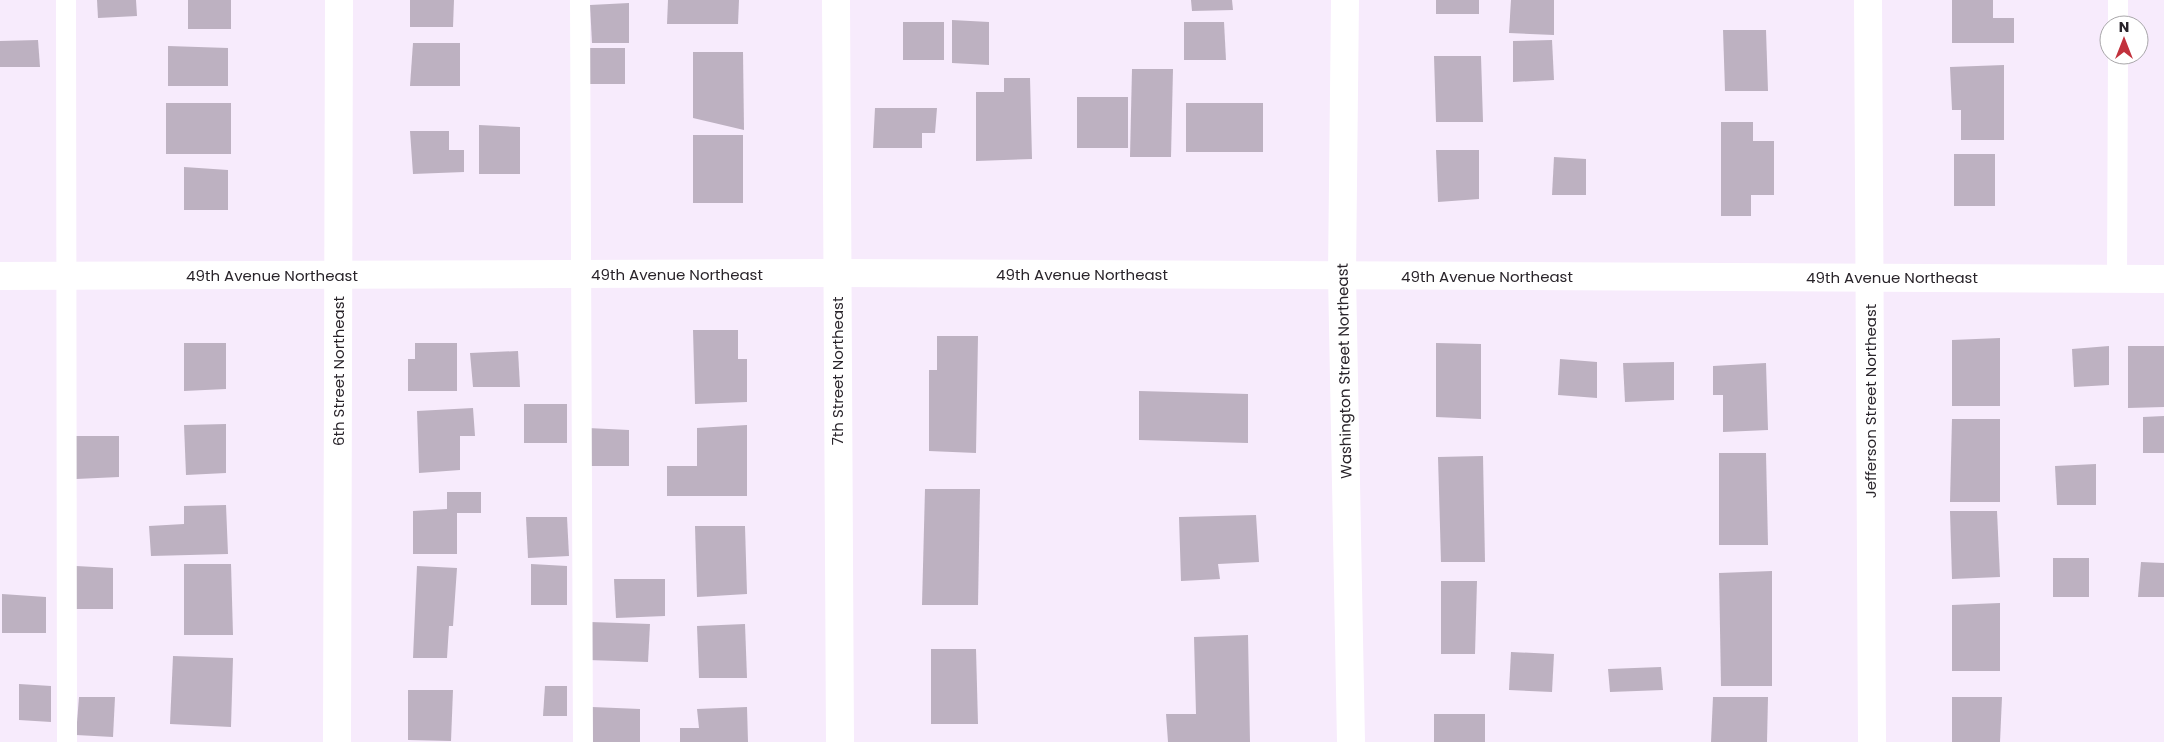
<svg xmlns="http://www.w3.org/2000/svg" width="2164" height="742" font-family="Poppins,sans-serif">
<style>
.building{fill:#bdb1c1}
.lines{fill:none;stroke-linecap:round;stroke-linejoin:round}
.service{stroke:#fff;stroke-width:20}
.minor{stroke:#fff;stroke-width:28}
.tertiary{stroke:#fff;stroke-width:28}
.labels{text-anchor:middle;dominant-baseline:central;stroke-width:4;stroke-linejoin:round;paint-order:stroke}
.street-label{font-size:15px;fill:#29242a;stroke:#fff}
</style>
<rect width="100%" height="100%" fill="#f7ebfc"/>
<g class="building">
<polygon points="97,0 136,0 137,16 98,18"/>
<rect x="188" y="0" width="43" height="29"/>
<polygon points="410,0 454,0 453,27 410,27"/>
<polygon points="668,0 739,0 738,24 667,24"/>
<polygon points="1191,0 1232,0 1233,10 1192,11"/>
<rect x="1436" y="0" width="43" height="14"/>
<polygon points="1511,0 1554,0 1554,35 1509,33"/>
<polygon points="1952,0 1993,0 1993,18 2014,18 2014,43 1952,43"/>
<polygon points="629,3 629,43 592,43 590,5"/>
<polygon points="952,20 989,22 989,65 952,63"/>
<rect x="903" y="22" width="41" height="38"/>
<polygon points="1184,22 1224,22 1226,60 1184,60"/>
<polygon points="1723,30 1766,30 1768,91 1725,91"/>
<polygon points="38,40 40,67 0,67 0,41"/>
<polygon points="1552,40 1554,80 1513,82 1513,41"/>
<polygon points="413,43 460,43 460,86 410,86"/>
<polygon points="168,46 228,48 228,86 168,86"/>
<rect x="590" y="48" width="35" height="36"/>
<polygon points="693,52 743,52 744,130 693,118"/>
<polygon points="1434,56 1481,56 1483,122 1436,122"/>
<polygon points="2004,65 2004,140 1961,140 1961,110 1952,110 1950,67"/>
<polygon points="1132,69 1173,69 1171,157 1130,157"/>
<polygon points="1004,78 1030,78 1032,159 976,161 976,92 1004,92"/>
<rect x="1077" y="97" width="51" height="51"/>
<rect x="166" y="103" width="65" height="51"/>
<rect x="1186" y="103" width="77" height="49"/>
<polygon points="875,108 937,108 935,133 922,133 922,148 873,148"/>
<polygon points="1721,122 1753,122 1753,141 1774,141 1774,195 1751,195 1751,216 1721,216"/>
<polygon points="479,125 520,127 520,174 479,174"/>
<polygon points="410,131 449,131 449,150 464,150 464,172 413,174"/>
<rect x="693" y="135" width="50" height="68"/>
<polygon points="1436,150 1479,150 1479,199 1438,202"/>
<rect x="1954" y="154" width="41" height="52"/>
<polygon points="1554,157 1586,159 1586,195 1552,195"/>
<polygon points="184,167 228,170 228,210 184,210"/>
<polygon points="693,330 738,330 738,359 747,359 747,402 695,404"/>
<polygon points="937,336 978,336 976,453 929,451 929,370 937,370"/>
<polygon points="2000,338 2000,406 1952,406 1952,340"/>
<polygon points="184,343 226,343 226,389 184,391"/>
<polygon points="415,343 457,343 457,391 408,391 408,359 415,359"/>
<polygon points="1436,343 1481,344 1481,419 1436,417"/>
<polygon points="2109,346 2109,385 2074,387 2072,349"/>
<polygon points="2128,346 2164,346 2164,407 2128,408"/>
<polygon points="518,351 520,387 473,387 470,353"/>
<polygon points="1560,359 1597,362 1597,398 1558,395"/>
<polygon points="1674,362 1674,400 1625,402 1623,363"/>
<polygon points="1766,363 1768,430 1723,432 1723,395 1713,395 1713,366"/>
<polygon points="1139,391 1248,394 1248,443 1139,440"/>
<rect x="524" y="404" width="43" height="39"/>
<polygon points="473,408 475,436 460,436 460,470 419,473 417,411"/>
<polygon points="2164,416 2164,453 2143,453 2143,417"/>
<polygon points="1952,419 2000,419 2000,502 1950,502"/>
<polygon points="226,424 226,473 186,475 184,425"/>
<polygon points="747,425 747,496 667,496 667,466 697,466 697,428"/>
<polygon points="588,428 629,430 629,466 588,466"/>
<polygon points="76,436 119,436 119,477 76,479"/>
<polygon points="1719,453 1766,453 1768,545 1719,545"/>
<polygon points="1483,456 1485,562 1441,562 1438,457"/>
<polygon points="2096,464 2096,505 2057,505 2055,466"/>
<polygon points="925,489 980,489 978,605 922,605"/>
<polygon points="447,492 481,492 481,513 457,513 457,554 413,554 413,511 447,509"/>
<polygon points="226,505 228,554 151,556 149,526 184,524 184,506"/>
<polygon points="1950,511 1997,511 2000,577 1952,579"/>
<polygon points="1256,515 1259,562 1218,564 1220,579 1181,581 1179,517"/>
<polygon points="526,517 567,517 569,556 528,558"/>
<polygon points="695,526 745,526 747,594 697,597"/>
<rect x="2053" y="558" width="36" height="39"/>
<polygon points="2141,562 2164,563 2164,597 2138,597"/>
<polygon points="184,564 231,564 233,635 184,635"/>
<polygon points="531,564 567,566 567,605 531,605"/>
<polygon points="76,566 113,568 113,609 76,609"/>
<polygon points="417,566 457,568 453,626 449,626 447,658 413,658"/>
<polygon points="1772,571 1772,686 1721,686 1719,573"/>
<polygon points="614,579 665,579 665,616 616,618"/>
<polygon points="1441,581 1477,581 1475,654 1441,654"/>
<polygon points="2,594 46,597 46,633 2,633"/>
<polygon points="2000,603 2000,671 1952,671 1952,605"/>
<polygon points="590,622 650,624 648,662 588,660"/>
<polygon points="745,624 747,678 699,678 697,626"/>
<polygon points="1248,635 1250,742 1168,742 1166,714 1196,714 1194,637"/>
<polygon points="931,649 976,649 978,724 931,724"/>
<polygon points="1511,652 1554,654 1552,692 1509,690"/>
<polygon points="173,656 233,658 231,727 170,724"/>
<polygon points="1661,667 1663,690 1610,692 1608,669"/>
<polygon points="19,684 51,686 51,722 19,720"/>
<polygon points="545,686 567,686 567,716 543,716"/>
<polygon points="408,690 453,690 451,741 408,740"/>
<polygon points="79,697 115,697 113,737 76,735"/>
<polygon points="1713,697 1768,697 1767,742 1711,742"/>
<polygon points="1952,697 2002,697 2000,742 1952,742"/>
<polygon points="592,707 640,709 640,742 591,742"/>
<polygon points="747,707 748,742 680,742 680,728 699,728 697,709"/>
<rect x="1434" y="714" width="51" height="28"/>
</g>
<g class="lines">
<g class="service">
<polyline points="66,0 67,742"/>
<polyline points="580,0 583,742"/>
<polyline points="2118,25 2118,0"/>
<polyline points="2117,278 2118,55"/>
</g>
<g class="minor">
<polyline points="836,0 840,742"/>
<polyline points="1345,0 1342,275 1351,742"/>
<polyline points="337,742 339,0"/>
</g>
<g class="tertiary">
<polyline points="1868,0 1872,742"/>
<polyline points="0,276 837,273 2164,279"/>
</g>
</g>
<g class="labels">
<g class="street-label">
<text x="677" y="274">49th Avenue Northeast</text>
<text x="1082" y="274">49th Avenue Northeast</text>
<text x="272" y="275">49th Avenue Northeast</text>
<text x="1487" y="276">49th Avenue Northeast</text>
<text x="1892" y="277">49th Avenue Northeast</text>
<text transform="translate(338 371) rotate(-90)">6th Street Northeast</text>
<text transform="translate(837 371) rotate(-90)">7th Street Northeast</text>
<text transform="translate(1344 371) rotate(-91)">Washington Street Northeast</text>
<text transform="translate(1870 401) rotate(-90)">Jefferson Street Northeast</text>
</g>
</g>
<g transform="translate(2124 40)"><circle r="24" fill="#ffffff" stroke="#a9a7aa"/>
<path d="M0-4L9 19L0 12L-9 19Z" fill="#c2323d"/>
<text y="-8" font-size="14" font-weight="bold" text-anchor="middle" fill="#29242a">N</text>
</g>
</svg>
